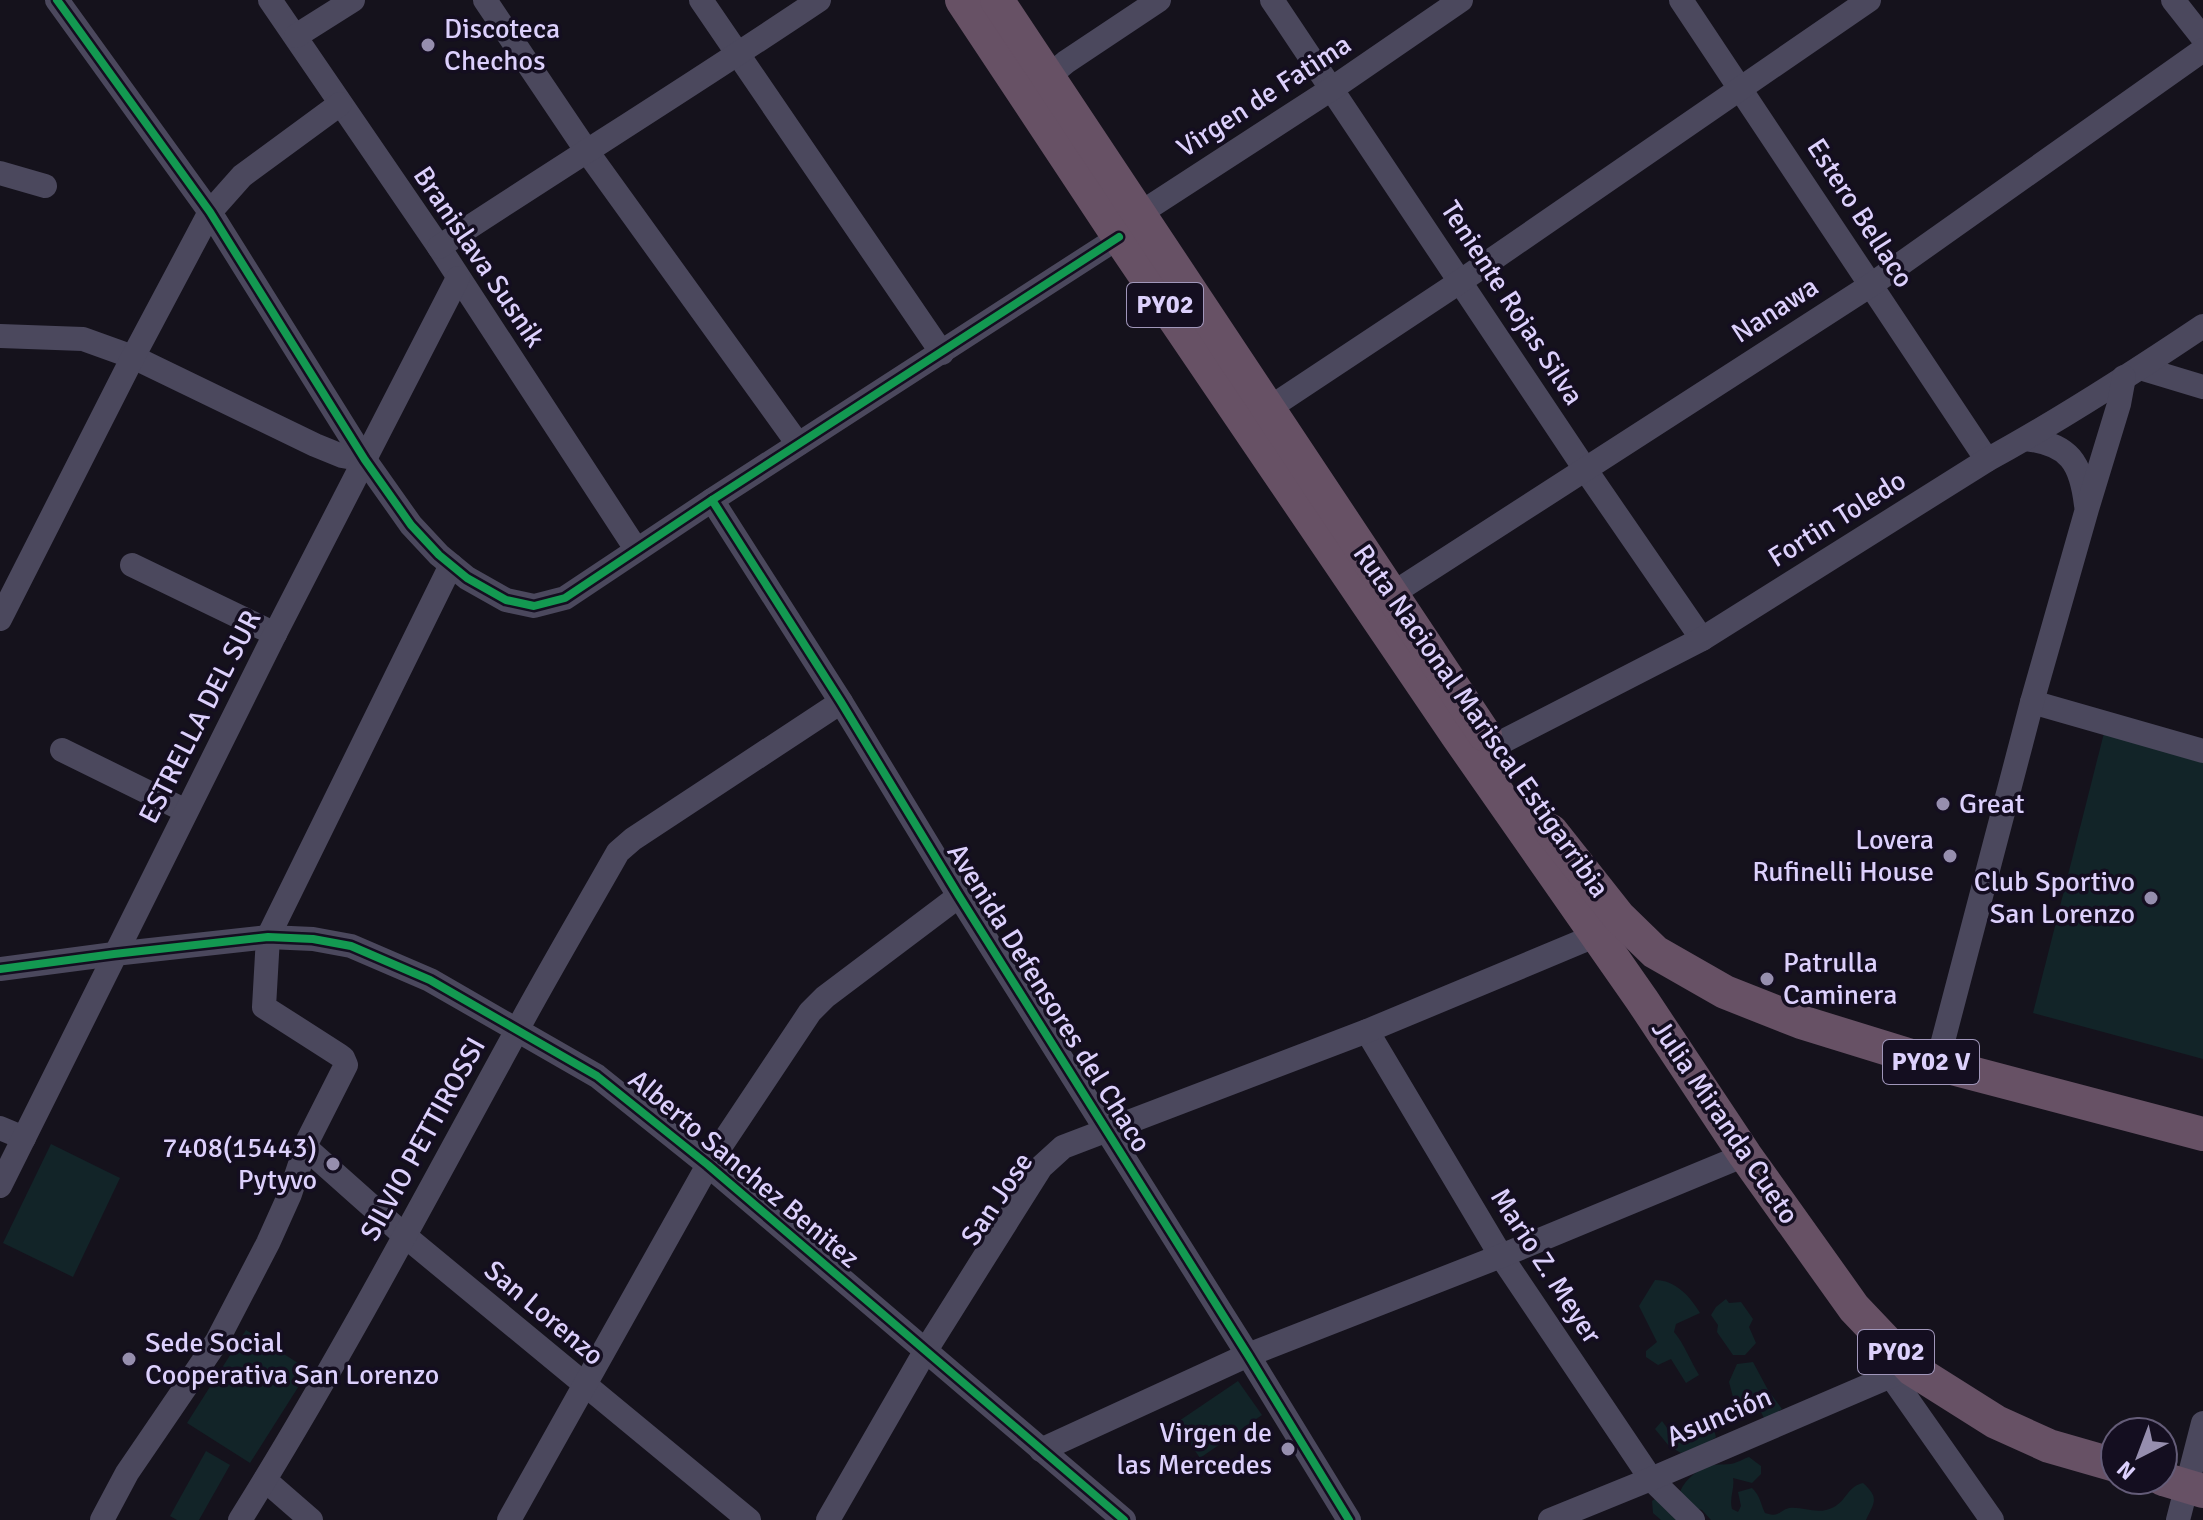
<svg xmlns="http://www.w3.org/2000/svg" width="2203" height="1520" font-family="Signika,sans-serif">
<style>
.green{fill:#122428}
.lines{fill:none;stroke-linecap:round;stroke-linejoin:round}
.minor{stroke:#4b485d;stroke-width:24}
.highway{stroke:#675165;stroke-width:34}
.cycleway-casing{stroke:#140e20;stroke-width:13}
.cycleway{stroke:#139951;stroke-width:8}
.poi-dot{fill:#968eae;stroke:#140e20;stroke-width:3}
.labels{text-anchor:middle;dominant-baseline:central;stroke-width:7;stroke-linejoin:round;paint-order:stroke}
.shield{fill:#140e20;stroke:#a096ba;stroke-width:2}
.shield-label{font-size:26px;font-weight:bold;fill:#dcd0fc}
.poi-label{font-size:28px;fill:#dcd0fc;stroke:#140e20;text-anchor:start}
.street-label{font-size:28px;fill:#dcd0fc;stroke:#140e20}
</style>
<rect width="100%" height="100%" fill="#15121c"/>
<g class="green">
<polygon points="2105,729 2203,757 2203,1059 2033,1013"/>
<polygon points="51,1144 120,1178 73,1277 3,1243"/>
<path d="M1655,1280C1675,1280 1690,1296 1700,1313L1676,1324L1674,1332C1683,1342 1691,1362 1699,1375L1686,1383L1671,1359L1658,1365L1646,1357V1351L1657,1342L1639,1306Z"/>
<polygon points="1726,1299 1729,1303 1741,1302 1753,1319 1749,1327 1756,1343 1745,1355 1733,1355 1717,1332 1718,1325 1711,1315 1716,1307"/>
<polygon points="246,1330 309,1370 250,1463 187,1423"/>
<polygon points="1753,1362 1768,1390 1782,1409 1765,1420 1757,1404 1744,1408 1733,1397 1729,1382 1737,1364"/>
<polygon points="1238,1381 1262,1415 1200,1458 1176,1423"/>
<polygon points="1662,1421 1676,1440 1689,1432 1693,1437 1698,1438 1714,1430 1716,1437 1701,1447 1681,1453 1669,1446 1655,1429"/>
<polygon points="206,1451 230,1465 199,1520 177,1520 170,1516"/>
<path d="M1749,1457L1761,1466V1474L1752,1483L1733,1478C1735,1488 1729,1498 1732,1509L1738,1512L1741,1506L1738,1492L1752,1488C1761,1497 1760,1503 1765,1513C1780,1518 1778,1511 1789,1508C1804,1506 1817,1516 1834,1507C1846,1501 1848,1486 1863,1483C1880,1498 1874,1503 1866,1520H1711L1702,1510L1687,1506L1686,1520H1661L1653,1513L1652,1501L1658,1497L1680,1493C1683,1481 1698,1469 1709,1466C1718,1463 1729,1466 1737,1462C1741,1461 1745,1458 1749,1457Z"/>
</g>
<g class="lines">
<g class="minor">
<polyline points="57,0 210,212 365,460 411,525 439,555 467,578 506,600 534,606 565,598 712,500 1119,237"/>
<polyline points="270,0 439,247 636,549"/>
<polyline points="485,0 586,150 798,444"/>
<polyline points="701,0 942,353"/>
<polyline points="1272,0 1585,469 1702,639"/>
<polyline points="1681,0 1987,460"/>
<polyline points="2173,0 2203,38"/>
<polyline points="296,36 353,0"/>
<polyline points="1048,77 1066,62 1159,0"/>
<polyline points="0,173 45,186"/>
<polyline points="1139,214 1333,88 1461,0"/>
<path d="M439,247C565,164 694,84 819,0"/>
<polyline points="0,336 83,339 133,357 315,445 342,456 365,460"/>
<polyline points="2140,368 2203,387"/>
<polyline points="1268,409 1461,281 1869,0"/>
<path d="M2025,439C2070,444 2081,463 2086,505"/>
<polyline points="712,500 841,702 959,896 1248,1355 1349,1520"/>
<polyline points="132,565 275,634"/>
<polyline points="1378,603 1871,285 2203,50"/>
<polyline points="0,619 133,357 210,212 242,176 340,104"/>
<polyline points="2032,702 2203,751"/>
<path d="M1492,747L1702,639L1987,460C2062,419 2133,373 2203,326"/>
<polyline points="62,750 186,811"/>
<polyline points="0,969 114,954 268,937 313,939 351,946 430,980 597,1076 708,1165 1124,1520"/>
<polyline points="1367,1031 1501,1256 1651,1479 1693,1520"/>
<polyline points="1937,1064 2032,702 2087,509 2119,404 2124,377"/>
<polyline points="0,1128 24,1138"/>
<polyline points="305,1147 405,1236 749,1520"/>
<polyline points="0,1186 275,634 458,278"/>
<polyline points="1884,1363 1891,1376 1992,1520"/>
<polyline points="1041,1450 1248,1355 1501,1256 1745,1155"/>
<polyline points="265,1480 311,1520"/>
<polyline points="102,1520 127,1473 217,1341 268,1243 290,1194 308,1140 346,1065 343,1058 339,1055 264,1007 268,937 451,565"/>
<path d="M240,1520C339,1362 426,1196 516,1032C549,971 584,912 618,852L633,839L841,702"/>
<polyline points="509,1520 708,1165 810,1012 825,997 959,896"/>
<polyline points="828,1520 926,1350 1041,1167 1063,1147 1367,1031 1597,935 1608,926"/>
<polyline points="1550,1520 1651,1479 1891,1376 1912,1369"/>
<polyline points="2178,1520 2203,1423"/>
</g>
<g class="highway">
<polyline points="962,0 1119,237 1457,735 1642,1000 1745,1155 1854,1308 1912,1369 1996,1422 2049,1446 2115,1465"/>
<polyline points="997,0 1485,735"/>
<polyline points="1551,831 1619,917 1655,952 1725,992 1801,1022 1937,1064 2203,1134"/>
<polyline points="2163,1479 2203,1491"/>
</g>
<g class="cycleway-casing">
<g id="cycleway">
<polyline points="57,0 210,212 365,460 411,525 439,555 467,578 506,600 534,606 565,598 712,500 1119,237"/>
<polyline points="712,500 841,702 959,896 1248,1355 1349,1520"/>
<polyline points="0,969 114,954 268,937 313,939 351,946 430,980 597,1076 708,1165 1124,1520"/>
</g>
</g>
<use href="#cycleway" class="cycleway"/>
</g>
<g class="poi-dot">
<circle cx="428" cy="45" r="8"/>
<circle cx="1943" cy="804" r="8"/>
<circle cx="1950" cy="856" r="8"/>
<circle cx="2151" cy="898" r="8"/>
<circle cx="1767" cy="979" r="8"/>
<circle cx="333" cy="1164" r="8"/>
<circle cx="129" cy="1359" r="8"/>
<circle cx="1288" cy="1449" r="8"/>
</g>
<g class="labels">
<g class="shield">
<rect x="1127" y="283" width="76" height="44" rx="6"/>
<rect x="1883" y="1040" width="96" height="44" rx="6"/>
<rect x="1858" y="1330" width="76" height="44" rx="6"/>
</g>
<g class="shield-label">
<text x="1165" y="305">PY02</text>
<text x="1931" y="1062">PY02 V</text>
<text x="1896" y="1352">PY02</text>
</g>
<g class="poi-label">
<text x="444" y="29">Discoteca<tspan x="444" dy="32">Chechos</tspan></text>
<text x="1959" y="804">Great</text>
<text x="1934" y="840" text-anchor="end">Lovera<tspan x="1934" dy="32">Rufinelli House</tspan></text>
<text x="2135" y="882" text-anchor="end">Club Sportivo<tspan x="2135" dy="32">San Lorenzo</tspan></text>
<text x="1783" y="963">Patrulla<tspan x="1783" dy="32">Caminera</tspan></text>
<text x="317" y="1148" text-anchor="end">7408(15443)<tspan x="317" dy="32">Pytyvo</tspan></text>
<text x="145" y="1343">Sede Social<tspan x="145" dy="32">Cooperativa San Lorenzo</tspan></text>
<text x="1272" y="1433" text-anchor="end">Virgen de<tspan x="1272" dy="32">las Mercedes</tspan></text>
</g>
<g class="street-label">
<text transform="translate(1264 96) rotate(-33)">Virgen de Fatima</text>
<text transform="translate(1860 213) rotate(57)">Estero Bellaco</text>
<text transform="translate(479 257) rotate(56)">Branislava Susnik</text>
<text transform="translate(1512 303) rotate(57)">Teniente Rojas Silva</text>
<text transform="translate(1775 310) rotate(-33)">Nanawa</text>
<text transform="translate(1837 519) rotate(-32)">Fortin Toledo</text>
<text transform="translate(200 717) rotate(-63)">ESTRELLA DEL SUR</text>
<text transform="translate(1481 721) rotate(55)">Ruta Nacional Mariscal Estigarribia</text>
<text transform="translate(1049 998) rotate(58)">Avenida Defensores del Chaco</text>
<text transform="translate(1725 1122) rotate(56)">Julia Miranda Cueto</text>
<text transform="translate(423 1139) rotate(-61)">SILVIO PETTIROSSI</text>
<text transform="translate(744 1169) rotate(40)">Alberto Sanchez Benitez</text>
<text transform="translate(997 1199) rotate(-56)">San Jose</text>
<text transform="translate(1546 1266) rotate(57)">Mario Z. Meyer</text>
<text transform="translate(544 1313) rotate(40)">San Lorenzo</text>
<text transform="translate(1719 1417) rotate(-23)">Asunción</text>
</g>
</g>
<g transform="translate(2139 1456) rotate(222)"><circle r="38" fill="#140e20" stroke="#645c78" stroke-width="2"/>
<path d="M0-6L14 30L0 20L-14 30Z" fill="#968eae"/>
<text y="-12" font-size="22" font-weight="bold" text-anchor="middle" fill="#dcd0fc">N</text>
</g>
</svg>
